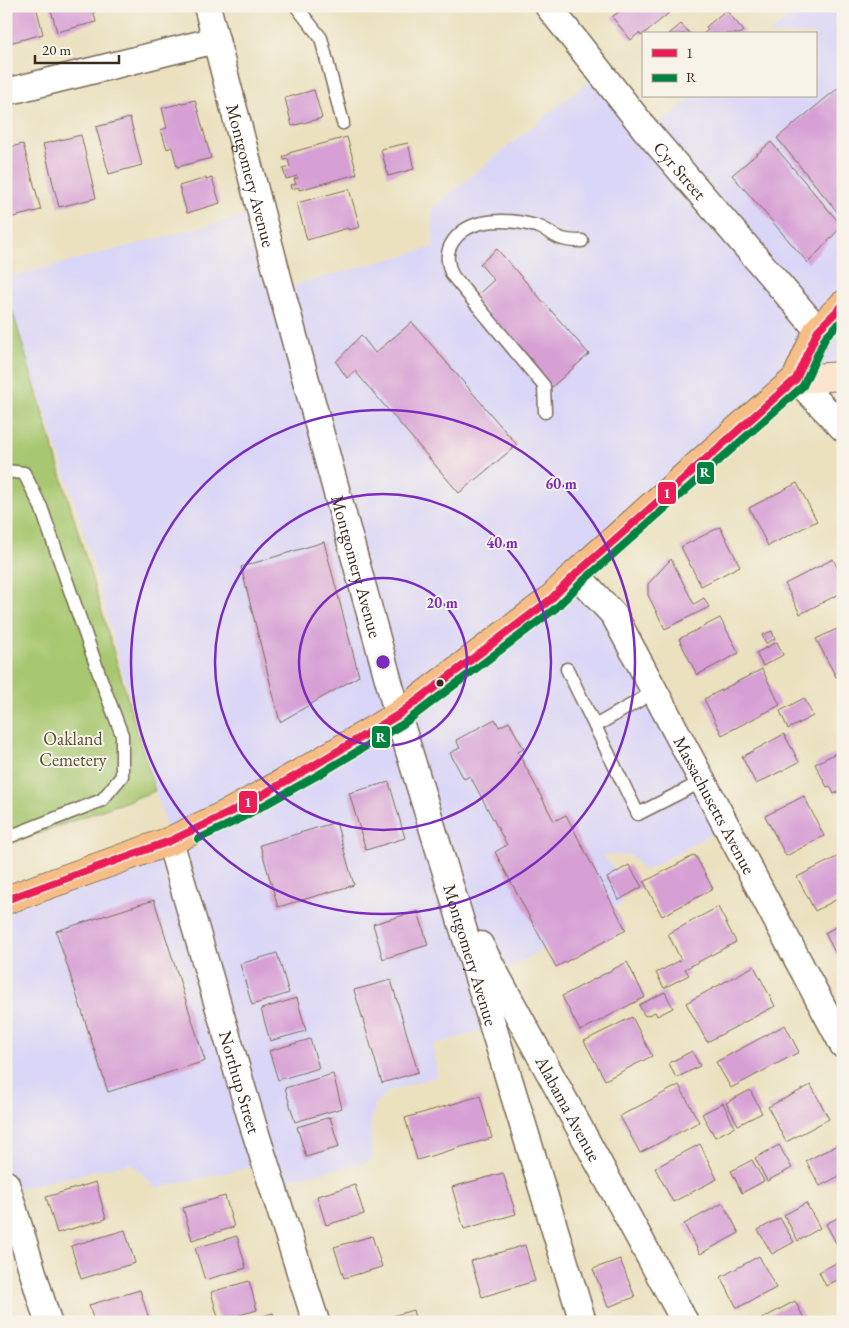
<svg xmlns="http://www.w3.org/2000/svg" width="849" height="1328" font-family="'EB Garamond',serif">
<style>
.built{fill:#dad6f7}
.green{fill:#a7c770;stroke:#717847}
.building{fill:#d7a0d5}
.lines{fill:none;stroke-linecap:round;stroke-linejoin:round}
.lane-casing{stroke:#796a56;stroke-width:15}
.street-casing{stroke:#796a56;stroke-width:29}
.secondary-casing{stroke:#796a56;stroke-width:30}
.primary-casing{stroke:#796a56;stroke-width:30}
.lane{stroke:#fff;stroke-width:12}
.street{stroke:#fff;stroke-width:26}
.secondary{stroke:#fbe5cf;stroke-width:28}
.primary{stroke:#f6be86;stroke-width:28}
.bus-1-casing{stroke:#f7f3e8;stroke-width:11}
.bus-2-casing{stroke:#f7f3e8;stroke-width:11}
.bus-1{stroke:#ea1d57;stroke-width:8}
.bus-2{stroke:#028241;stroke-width:8}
.ring{fill:none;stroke:#7b2cbf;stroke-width:2.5}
.bus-dot{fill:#3b2a1e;stroke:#f7f3e8;stroke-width:2}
.labels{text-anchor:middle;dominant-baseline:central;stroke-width:4;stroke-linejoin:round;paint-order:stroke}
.street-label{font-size:18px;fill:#3b2a1e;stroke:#f7f3e8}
.park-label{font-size:18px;fill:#565132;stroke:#f7f3e8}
.centre{fill:#7b2cbf;stroke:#f7f3e8;stroke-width:2.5}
.ring-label{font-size:15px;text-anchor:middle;font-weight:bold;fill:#7b2cbf;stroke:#f7f3e8;stroke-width:4;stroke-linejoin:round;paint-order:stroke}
.line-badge{stroke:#f7f3e8;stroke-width:2}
.badge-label{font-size:14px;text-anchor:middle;font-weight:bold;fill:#fff}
</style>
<rect width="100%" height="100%" fill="#f7f3e8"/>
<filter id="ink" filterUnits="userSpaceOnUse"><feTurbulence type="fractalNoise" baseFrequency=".02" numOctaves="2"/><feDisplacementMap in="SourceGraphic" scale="10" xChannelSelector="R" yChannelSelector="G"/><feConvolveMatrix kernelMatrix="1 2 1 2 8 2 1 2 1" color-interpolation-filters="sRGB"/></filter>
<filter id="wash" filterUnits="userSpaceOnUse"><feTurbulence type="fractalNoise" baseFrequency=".0096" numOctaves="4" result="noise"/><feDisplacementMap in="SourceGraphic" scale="20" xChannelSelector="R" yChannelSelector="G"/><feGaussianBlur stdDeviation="1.12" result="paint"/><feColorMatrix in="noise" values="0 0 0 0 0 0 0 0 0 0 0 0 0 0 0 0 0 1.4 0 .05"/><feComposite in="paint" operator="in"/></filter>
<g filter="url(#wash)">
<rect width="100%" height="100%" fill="#ebe1bf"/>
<polygon class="built" points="802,6 843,6 843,387 824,395 789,365 581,573 716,830 708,836 644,871 631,855 602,855 622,877 622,903 496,976 484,1030 433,1045 437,1076 389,1091 376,1102 370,1127 372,1161 270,1183 260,1165 156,1188 131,1163 6,1191 6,900 170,841 77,509 6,294 6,278 252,214 276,290 434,247 432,208 596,75 654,128 694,96 815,96 815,34 769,34"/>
<polygon class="green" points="6,289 155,791 6,845"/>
<g id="blocks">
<g class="building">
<polygon points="6,6 36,6 43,34 6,44"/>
<polygon points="50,6 92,6 96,22 57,32"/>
<polygon points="620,6 664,6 669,13 641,36 639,33 631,40 612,17 620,11 618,8"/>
<polygon points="726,10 744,31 740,34 703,34 708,30 706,27"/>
<polygon points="681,24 690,34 669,34"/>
<polygon points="843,84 843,219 777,138"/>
<polygon points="314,90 322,118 292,126 285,98"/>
<polygon points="195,100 211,158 177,167 172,147 167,149 161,130 167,128 162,108"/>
<polygon points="130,118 142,165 109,174 96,127"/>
<polygon points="81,135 96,198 59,207 43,144"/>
<polygon points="347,137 357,174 299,190 299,187 291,189 290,185 296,184 294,179 298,178 297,176 286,179 283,169 290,167 288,159 284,160 283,156 289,155 289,153"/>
<polygon points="771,142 842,226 808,263 732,175"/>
<polygon points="408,143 414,169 388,176 381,149"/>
<polygon points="23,144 41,210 6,219 6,148"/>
<polygon points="206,178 206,180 212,178 220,203 187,213 179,186"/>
<polygon points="349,189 360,227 349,230 348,228 307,240 297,203"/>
<polygon points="497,249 589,354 552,387 474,298 494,280 480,264"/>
<polygon points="412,322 517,445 459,493 355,371 347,378 336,362 361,335 375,353"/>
<polygon points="797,483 817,521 768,546 749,508"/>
<polygon points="720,527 740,566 701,586 681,547"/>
<polygon points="324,542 359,676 280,722 241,567"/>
<polygon points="671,559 694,604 704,598 709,607 665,629 648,595 648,584"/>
<polygon points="833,559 843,579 843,592 800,614 785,584"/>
<polygon points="720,618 739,653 697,675 679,639"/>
<polygon points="843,626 843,674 836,677 816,639"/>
<polygon points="772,631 775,639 766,643 762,635"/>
<polygon points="777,642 783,655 763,666 756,653"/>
<polygon points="762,669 780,705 722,735 704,699"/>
<polygon points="804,698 813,716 788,729 780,711"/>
<polygon points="495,719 499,727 509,722 524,749 518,752 554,821 566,815 626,930 556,967 495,852 507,845 470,776 464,779 450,753 460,748 456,740"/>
<polygon points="784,734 799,762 756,784 742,757"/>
<polygon points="838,752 843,761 843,789 834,794 830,786 827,787 815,764"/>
<polygon points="389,782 405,838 366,850 349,793"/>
<polygon points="804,796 824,836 786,856 765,816"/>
<polygon points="336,822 354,885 278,907 260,845"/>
<polygon points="843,854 843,896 815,911 797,877"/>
<polygon points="695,855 713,889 662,916 644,882"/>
<polygon points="629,865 642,887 619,900 607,878"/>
<polygon points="154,900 205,1061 108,1092 56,931"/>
<polygon points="718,907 736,942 685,969 689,975 664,988 656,973 681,960 668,934"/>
<polygon points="418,911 428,945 383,959 373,924"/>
<polygon points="843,923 843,963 841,964 825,933"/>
<polygon points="277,953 289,993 252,1005 240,964"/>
<polygon points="627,962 645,997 580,1031 562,996"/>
<polygon points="754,966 775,1006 707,1042 686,1003"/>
<polygon points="391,980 418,1072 382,1083 354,990"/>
<polygon points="665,992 673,1008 657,1016 655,1012 646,1016 644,1015 639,1005"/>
<polygon points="297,998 306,1031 270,1041 261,1009"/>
<polygon points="632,1017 652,1056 605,1080 584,1041"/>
<polygon points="785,1025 799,1052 731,1088 716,1062"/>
<polygon points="310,1039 319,1068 278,1080 269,1051"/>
<polygon points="692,1051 700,1066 676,1078 669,1063"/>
<polygon points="333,1074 342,1108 295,1122 285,1088"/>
<polygon points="679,1085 699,1122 640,1153 620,1116"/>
<polygon points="811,1085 829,1119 786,1142 768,1107"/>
<polygon points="750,1090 762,1113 738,1125 726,1103"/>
<polygon points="480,1096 492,1138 417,1160 405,1118"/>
<polygon points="723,1103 735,1127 715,1137 702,1114"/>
<polygon points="330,1117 339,1147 306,1157 297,1127"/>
<polygon points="843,1142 843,1174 820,1186 806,1161"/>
<polygon points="700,1144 717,1179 673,1202 655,1168"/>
<polygon points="779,1145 792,1168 767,1181 755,1158"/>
<polygon points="752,1160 764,1181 742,1193 731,1171"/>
<polygon points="503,1173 516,1214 464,1229 452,1187"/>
<polygon points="96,1182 106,1219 57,1233 46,1197"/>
<polygon points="355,1185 364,1214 326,1225 317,1196"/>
<polygon points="225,1196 234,1227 192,1240 183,1208"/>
<polygon points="723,1203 739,1233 700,1254 684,1224"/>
<polygon points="806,1203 820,1228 798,1241 784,1215"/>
<polygon points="843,1215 843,1256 826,1224"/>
<polygon points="780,1218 794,1242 772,1254 758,1230"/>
<polygon points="125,1230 135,1263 81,1279 71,1246"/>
<polygon points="237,1236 246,1268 205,1280 195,1248"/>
<polygon points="372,1236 382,1267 344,1278 334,1247"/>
<polygon points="525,1245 535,1281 482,1297 471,1261"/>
<polygon points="759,1256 776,1288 737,1308 721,1277"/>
<polygon points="620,1259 635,1297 608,1307 593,1269"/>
<polygon points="840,1261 843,1265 843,1277 826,1286 819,1272"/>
<polygon points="249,1281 257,1310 219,1321 211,1292"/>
<polygon points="140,1290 150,1322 94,1322 89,1305"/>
<polygon points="795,1301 806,1322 756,1322"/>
<polygon points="413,1310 416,1322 376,1322 376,1321"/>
<polygon points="273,1313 275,1322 246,1322 245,1321"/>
</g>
</g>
</g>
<g filter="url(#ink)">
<use href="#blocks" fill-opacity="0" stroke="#796a56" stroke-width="1"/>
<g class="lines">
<g class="lane-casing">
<g id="lane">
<polyline points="296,6 321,38 343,123"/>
<path d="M545,412L544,386L452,275C447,262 445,252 454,240C471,216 511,219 536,226C546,228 554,237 563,239C569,241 576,241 582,241"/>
<polyline points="6,471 24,473 41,507 103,685 122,735 122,776 102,800 6,838"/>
<polyline points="567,669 638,814 701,782"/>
<polyline points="595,726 654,692"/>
</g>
</g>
<g class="street-casing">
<g id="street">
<path id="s1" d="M207,6L282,293L398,715L583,1322"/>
<path id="s2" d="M548,6L645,129L818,330"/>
<polyline points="6,92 216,40"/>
<polyline points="796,379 843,428"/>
<path id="s3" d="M576,574L614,615L843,1045"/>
<path id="s4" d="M170,841L253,1125L316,1322"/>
<path id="s5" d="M480,945L685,1322"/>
<polyline points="6,1184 48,1322"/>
</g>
</g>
<g class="secondary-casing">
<polyline id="secondary" points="796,379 843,376"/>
</g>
<g class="primary-casing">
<polyline id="primary" points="6,900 170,841 231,812 313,766 398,715 550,600 576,574 737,430 796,379 818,330 843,305"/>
</g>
<use href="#lane" class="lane"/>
<use href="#street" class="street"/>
<use href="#secondary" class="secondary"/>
<use href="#primary" class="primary"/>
<g class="bus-1-casing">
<polyline id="bus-1" points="6,900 170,841 231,812 313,766 398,715 550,600 576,574 796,379 818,330 843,305"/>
</g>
<g class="bus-2-casing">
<polyline id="bus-2" points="198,839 236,821 318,775 403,724 556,608 583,581 803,386 826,336 843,319"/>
</g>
<use href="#bus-1" class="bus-1"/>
<use href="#bus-2" class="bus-2"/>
</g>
</g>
<g class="ring">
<circle cx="383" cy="662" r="84"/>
<circle cx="383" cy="662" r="168"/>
<circle cx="383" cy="662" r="252"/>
</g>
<circle class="bus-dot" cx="440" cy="683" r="4.5"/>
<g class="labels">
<g class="street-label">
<text stroke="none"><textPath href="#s2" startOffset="211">Cyr Street</textPath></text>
<text stroke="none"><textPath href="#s1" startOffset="175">Montgomery Avenue</textPath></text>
<text stroke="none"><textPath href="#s1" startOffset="580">Montgomery Avenue</textPath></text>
<text stroke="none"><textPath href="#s3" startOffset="271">Massachusetts Avenue</textPath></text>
<text stroke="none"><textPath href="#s1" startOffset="985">Montgomery Avenue</textPath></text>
<text stroke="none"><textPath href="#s4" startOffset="251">Northup Street</textPath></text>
<text stroke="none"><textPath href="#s5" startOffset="186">Alabama Avenue</textPath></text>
</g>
<g class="park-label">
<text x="73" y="738">Oakland<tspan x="73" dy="21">Cemetery</tspan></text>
</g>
</g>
<circle cx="383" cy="662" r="8" class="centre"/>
<g class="ring-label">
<text x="561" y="489">60 m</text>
<text x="502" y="548">40 m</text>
<text x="442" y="608">20 m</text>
</g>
<g class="line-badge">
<rect x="696" y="461" width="19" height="24" rx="5" fill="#028241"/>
<rect x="657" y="481" width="20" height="24" rx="5" fill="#ea1d57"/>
<rect x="371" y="725" width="20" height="24" rx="5" fill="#028241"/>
<rect x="238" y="790" width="20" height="24" rx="5" fill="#ea1d57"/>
</g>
<g class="badge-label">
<text x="705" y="477">R</text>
<text x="667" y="498">1</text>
<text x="381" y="742">R</text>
<text x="248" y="807">1</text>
</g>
<rect width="849" height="1328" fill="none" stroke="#f7f3e8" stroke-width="25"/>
<rect x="642" y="32" width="175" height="65" fill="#f7f3e8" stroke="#aca397"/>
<rect x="652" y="49" width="25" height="8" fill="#ea1d57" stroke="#aca397"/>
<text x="686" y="58" font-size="15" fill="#3b2a1e">1</text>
<rect x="652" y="74" width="25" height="8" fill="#028241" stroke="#aca397"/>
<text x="686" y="82" font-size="15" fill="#3b2a1e">R</text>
<path d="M35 55v8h84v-8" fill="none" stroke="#3b2a1e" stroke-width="2.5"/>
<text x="42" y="55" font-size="15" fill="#3b2a1e" stroke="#f7f3e8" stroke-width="4" paint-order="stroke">20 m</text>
</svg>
